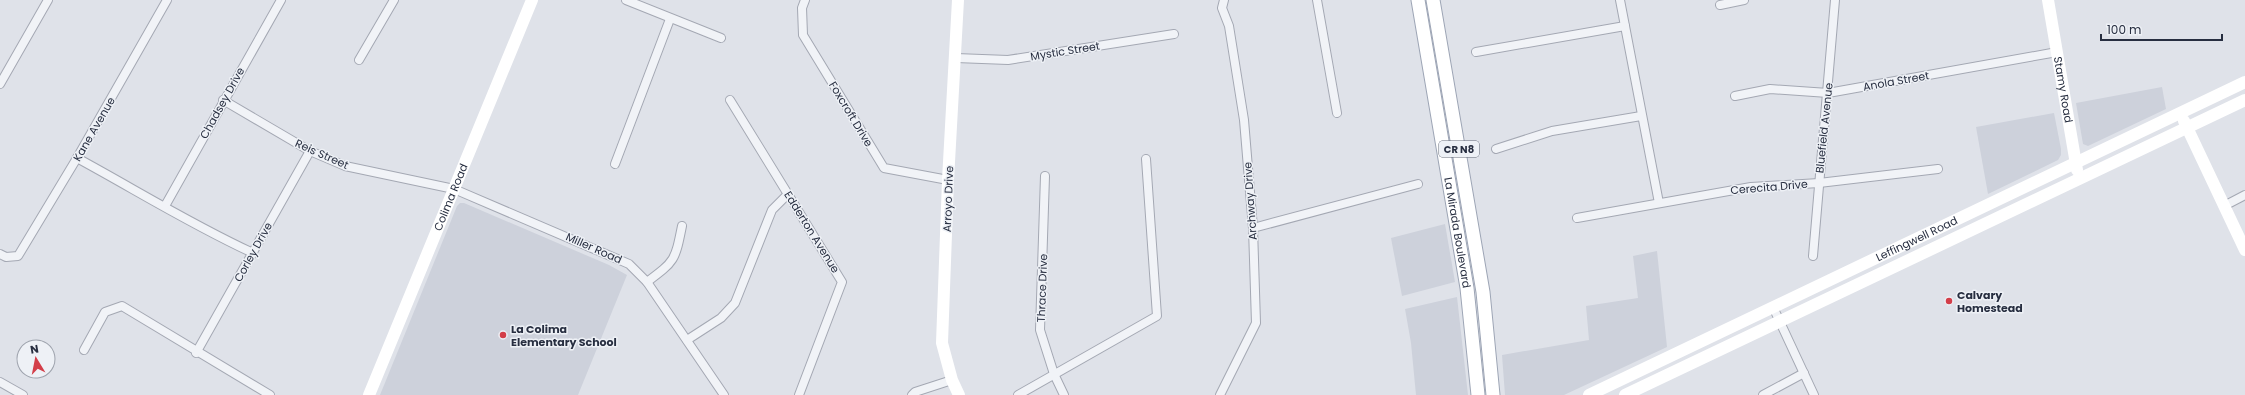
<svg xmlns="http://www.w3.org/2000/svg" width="2245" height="395" font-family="Poppins,sans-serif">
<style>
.built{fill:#cdd1db}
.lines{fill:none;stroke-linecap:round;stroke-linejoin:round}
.street-casing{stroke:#a4a8b3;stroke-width:10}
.primary-casing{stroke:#9da5b5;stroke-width:15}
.street{stroke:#f1f3f7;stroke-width:8}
.secondary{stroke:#fff;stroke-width:12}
.primary{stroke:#fff;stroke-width:13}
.poi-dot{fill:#d33e49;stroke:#eef1f6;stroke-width:1.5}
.labels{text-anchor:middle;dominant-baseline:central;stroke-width:3;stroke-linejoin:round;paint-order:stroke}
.shield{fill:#eef1f6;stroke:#636877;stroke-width:1}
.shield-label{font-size:10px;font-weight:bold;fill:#272e40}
.street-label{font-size:11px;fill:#272e40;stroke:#eef1f6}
.poi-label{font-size:11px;font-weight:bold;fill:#272e40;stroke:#eef1f6;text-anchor:start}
</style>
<rect width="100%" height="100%" fill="#dfe2e9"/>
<g class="built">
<polygon points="2162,87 2166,109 2088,146 2083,144 2076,103"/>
<polygon points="2054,113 2061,149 2061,155 2058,160 1988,194 1976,127"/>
<polygon points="460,203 464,203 609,265 627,275 578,395 380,395 457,206"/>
<polygon points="1445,224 1455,282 1402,296 1391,238"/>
<polygon points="1657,251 1667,347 1564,395 1505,395 1502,355 1589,340 1586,306 1638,298 1633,256"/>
<polygon points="1457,297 1468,395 1416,395 1411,343 1405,309"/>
</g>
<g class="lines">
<g class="street-casing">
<g id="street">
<polyline points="626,0 721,38"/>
<polyline points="805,0 802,8 803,35 884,168 948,180"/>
<polyline points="1317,0 1337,113"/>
<polyline points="1620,0 1659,203"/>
<polyline points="1720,5 1744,0"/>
<polyline points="1476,52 1625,26"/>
<polyline points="956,58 1008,60 1174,34"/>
<polyline points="359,60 394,0"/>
<polyline points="0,84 48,0"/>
<polyline points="1735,96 1770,89 1828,93 2057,52"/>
<polyline points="223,100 310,151 345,166 454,189 629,264 647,282 724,395"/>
<polyline points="730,100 842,282 799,395"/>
<polyline points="1496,149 1552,131 1641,116"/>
<path d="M77,158C136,190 192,225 253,253"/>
<polyline points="615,164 670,19"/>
<polyline points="1045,176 1040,330 1054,374 1064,395"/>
<polyline points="165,206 281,0"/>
<polyline points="2224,206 2245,195"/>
<polyline points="1577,218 1751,187 1819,183 1938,169"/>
<polyline points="1253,228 1418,184"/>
<polyline points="0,254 6,257 18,256 77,158 167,0"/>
<polyline points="1813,256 1835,0"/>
<path d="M647,282C675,261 675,261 682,226"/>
<polyline points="1773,307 1814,395"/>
<polyline points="687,340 721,318 735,303 772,210 788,194"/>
<polyline points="84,350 105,312 122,306 270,395"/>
<polyline points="196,353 310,151"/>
<polyline points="0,382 23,395"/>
<polyline points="912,395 915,392 952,380"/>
<polyline points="1018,395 1157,316 1146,159"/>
<polyline points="1220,395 1256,323 1253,228 1244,120 1229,26 1222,8 1224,0"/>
<polyline points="1763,395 1804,373"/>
</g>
</g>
<g class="primary-casing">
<g id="primary">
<path id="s4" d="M1418,0L1467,288L1478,395"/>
<polyline points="1433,0 1483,292 1493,395"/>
</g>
</g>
<use href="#street" class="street"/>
<g class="secondary">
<polyline points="958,0 948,180 942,343 952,380 959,395"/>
<path id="s1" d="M2048,0L2077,170"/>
<polyline points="2184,121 2245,250"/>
<path id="s2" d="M369,395L532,0"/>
<path id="s3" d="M1589,395L2245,82"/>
<polyline points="1625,395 2245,100"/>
</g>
<use href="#primary" class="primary"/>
</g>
<g class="poi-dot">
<circle cx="1949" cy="301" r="4"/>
<circle cx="503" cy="335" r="4"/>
</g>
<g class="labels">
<rect class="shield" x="1439" y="141" width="40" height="16" rx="3"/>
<g class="shield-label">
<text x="1459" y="149">CR N8</text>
</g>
<g class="street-label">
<text transform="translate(1065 51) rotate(-9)">Mystic Street</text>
<text transform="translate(1896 81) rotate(-10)">Anola Street</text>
<text stroke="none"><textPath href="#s1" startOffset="91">Stamy Road</textPath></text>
<text transform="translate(222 103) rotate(-61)">Chadsey Drive</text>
<text transform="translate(851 114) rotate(59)">Foxcroft Drive</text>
<text transform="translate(1824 128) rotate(-84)">Bluefield Avenue</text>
<text transform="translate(94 129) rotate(-60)">Kane Avenue</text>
<text transform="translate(322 154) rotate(24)">Reis Street</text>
<text transform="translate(1769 187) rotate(-5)">Cerecita Drive</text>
<text stroke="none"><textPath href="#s2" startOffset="214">Colima Road</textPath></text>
<text transform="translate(948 199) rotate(-88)">Arroyo Drive</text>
<text transform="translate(1250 201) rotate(-94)">Archway Drive</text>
<text transform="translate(812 232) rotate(58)">Edderton Avenue</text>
<text stroke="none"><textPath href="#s4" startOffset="236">La Mirada Boulevard</textPath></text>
<text stroke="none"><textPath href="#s3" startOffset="363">Leffingwell Road</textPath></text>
<text transform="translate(594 248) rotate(24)">Miller Road</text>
<text transform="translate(253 252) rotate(-61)">Corley Drive</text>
<text transform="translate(1042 288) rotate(-88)">Thrace Drive</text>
</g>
<g class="poi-label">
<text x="1957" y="295">Calvary<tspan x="1957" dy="13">Homestead</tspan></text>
<text x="511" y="329">La Colima<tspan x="511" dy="13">Elementary School</tspan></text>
</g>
</g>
<g transform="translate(36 359) rotate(350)"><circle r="19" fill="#eef1f6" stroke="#9ea3ad"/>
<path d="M0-3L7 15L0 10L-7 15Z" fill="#d33e49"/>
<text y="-6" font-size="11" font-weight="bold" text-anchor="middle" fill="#272e40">N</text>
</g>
<path d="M2101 34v6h121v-6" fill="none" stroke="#272e40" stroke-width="2"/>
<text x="2107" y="34" font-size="12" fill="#272e40" stroke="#eef1f6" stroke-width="3" paint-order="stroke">100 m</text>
</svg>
